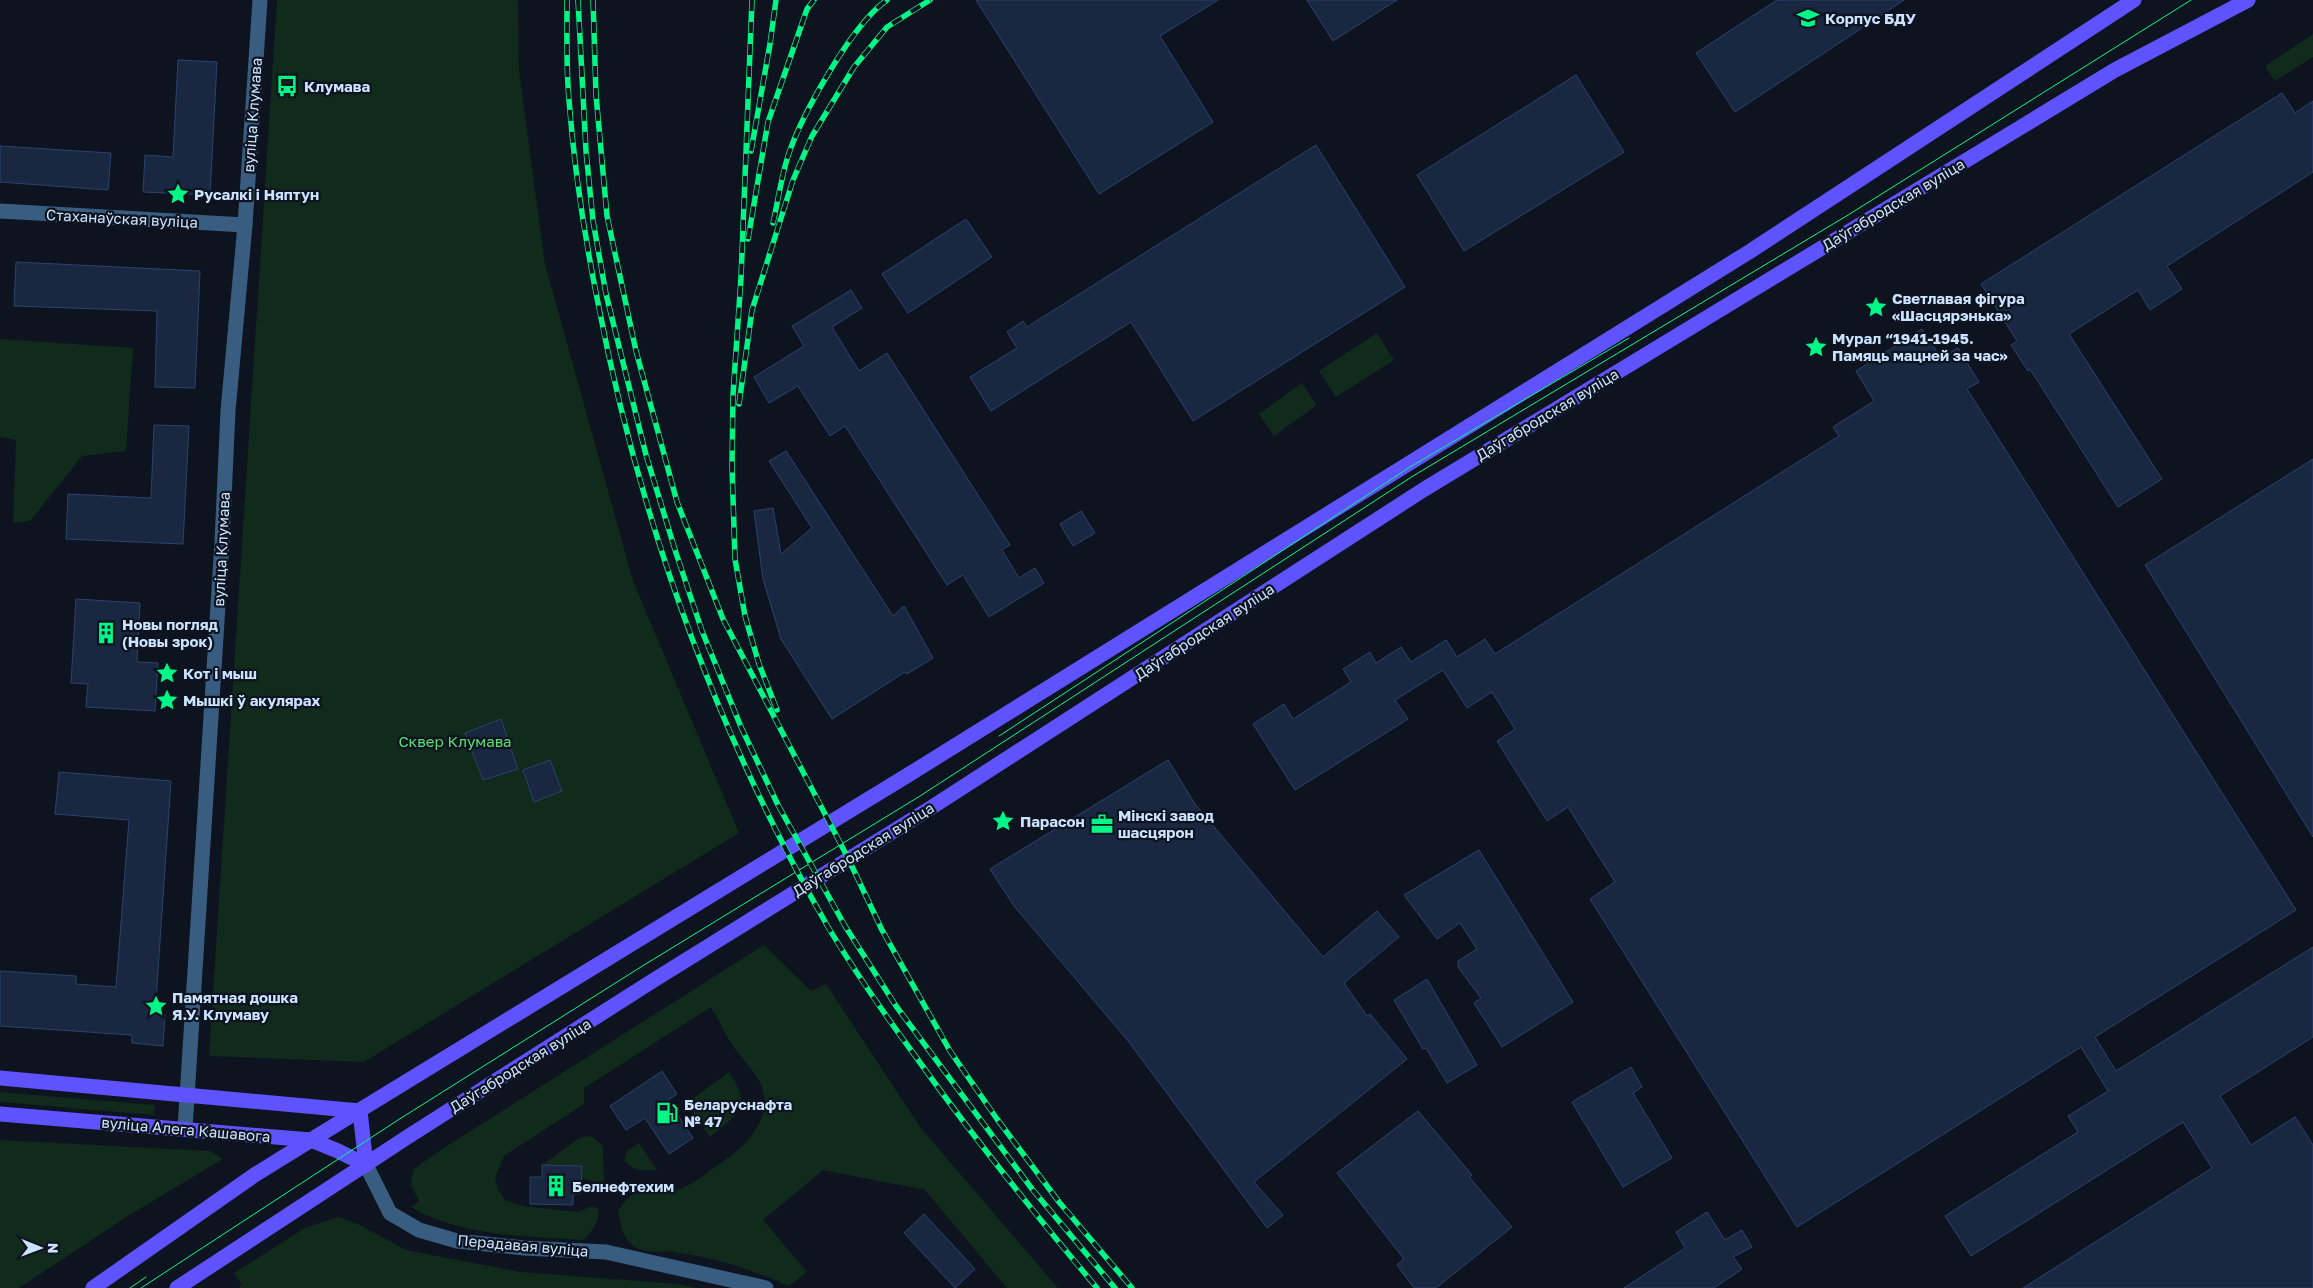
<svg xmlns="http://www.w3.org/2000/svg" width="2313" height="1288" font-family="'Golos Text',sans-serif">
<style>
.green{fill:#102a1b}
.building{fill:#192741;stroke:#2b436d}
.lines{fill:none;stroke-linecap:round;stroke-linejoin:round}
.minor{stroke:#385d80;stroke-width:15}
.major{stroke:#5f53ff;stroke-width:15}
.tram{stroke:#00f786;stroke-width:1}
.rail-casing{stroke:#00f786;stroke-width:5.5}
.rail{stroke:#0d1420;stroke-width:4;stroke-dasharray:11;stroke-linecap:butt}
.labels{text-anchor:middle;dominant-baseline:central;stroke-width:4.5;stroke-linejoin:round;paint-order:stroke}
.poi-label{font-size:15px;font-weight:bold;fill:#cce3ff;stroke:#0d1420;text-anchor:start}
.street-label{font-size:15px;fill:#cce3ff;stroke:#0d1420}
.park-label{font-size:15px;fill:#58df72;stroke:#0d1420}
</style>
<rect width="100%" height="100%" fill="#0d1420"/>
<g class="green">
<polygon points="277,0 518,0 519,71 545,264 633,581 739,833 364,1062 209,1056"/>
<polygon points="2313,34 2313,57 2275,81 2265,66"/>
<polygon points="1377,333 1394,360 1336,397 1319,371"/>
<polygon points="0,339 133,348 126,451 82,456 30,521 13,523 16,440 0,437"/>
<polygon points="1302,383 1317,405 1274,436 1259,414"/>
<path d="M764,945L811,991L826,984L920,1127L1058,1288H1007L925,1190L823,1170L763,1220L807,1272L789,1286C751,1269 715,1258 674,1252C660,1250 641,1255 630,1243C622,1235 620,1222 618,1211C639,1179 645,1197 674,1191C693,1186 709,1171 725,1160C748,1144 772,1118 762,1087C755,1070 739,1056 729,1040C723,1030 718,1018 711,1007L584,1088V1104L504,1156L495,1178L498,1189L505,1200L522,1206L578,1212L592,1206L598,1209C601,1222 591,1231 584,1240C527,1236 462,1237 411,1207L419,1201L411,1185L413,1170L436,1153Z"/>
<path d="M729,1072C733,1080 740,1089 741,1098C742,1115 721,1127 710,1137L687,1103Z"/>
<polygon points="0,1092 155,1105 154,1115 0,1102"/>
<polygon points="591,1136 603,1146 604,1183 582,1179 581,1166 542,1165 581,1137"/>
<polygon points="0,1140 210,1151 223,1159 128,1216 19,1288 0,1288"/>
<path d="M639,1143L657,1170C644,1170 630,1172 624,1158L628,1150Z"/>
<polygon points="338,1217 358,1224 406,1250 521,1272 679,1284 697,1288 239,1288 242,1285 234,1273 305,1228"/>
</g>
<g class="building">
<polygon points="976,0 1218,0 1160,36 1213,122 1099,194"/>
<polygon points="1307,0 1397,0 1333,41"/>
<polygon points="1777,0 1904,0 1735,112 1696,53"/>
<polygon points="178,60 217,62 210,195 143,192 145,155 173,157"/>
<polygon points="1576,75 1624,152 1464,251 1417,175"/>
<polygon points="2282,93 2295,113 2313,101 2313,172 2167,266 2182,289 2150,310 2138,290 2069,334 2162,479 2118,507 2030,369 2028,371 2011,345 2017,341 1981,284"/>
<polygon points="1316,145 1405,287 1193,421 1131,322 991,411 970,377 1017,348 1007,332 1023,321 1027,327"/>
<polygon points="0,146 111,153 108,190 0,182"/>
<polygon points="966,219 992,257 908,313 882,274"/>
<polygon points="16,262 200,271 195,388 155,387 157,311 14,306"/>
<polygon points="851,290 862,308 832,327 859,371 887,353 1010,545 1002,550 1019,578 1035,568 1044,583 989,617 963,575 947,585 845,426 830,436 798,386 769,403 754,377 804,346 792,326"/>
<polygon points="1922,329 1941,358 1958,348 1979,382 1967,389 2296,910 2095,1037 2116,1071 2313,947 2313,1037 2220,1096 2251,1145 2295,1117 2313,1145 2313,1288 2023,1288 2212,1168 2183,1122 1971,1256 1945,1216 2078,1132 2068,1116 2108,1091 2081,1047 1797,1227 1590,899 1615,882 1568,807 1547,821 1497,741 1515,729 1492,692 1467,708 1443,670 1395,700 1408,719 1295,790 1253,724 1284,704 1293,719 1351,682 1343,669 1370,652 1376,663 1401,647 1411,662 1446,640 1457,657 1485,639 1495,654 1839,436 1833,427 1874,401 1856,371"/>
<polygon points="154,425 189,426 183,544 66,539 68,494 151,498"/>
<polygon points="786,451 893,616 904,606 933,658 907,674 905,672 832,719 781,639 763,579 754,511 773,508 781,554 812,528 769,461"/>
<polygon points="2313,459 2313,837 2145,565"/>
<polygon points="1081,511 1095,533 1073,546 1060,524"/>
<polygon points="76,599 140,603 137,662 158,663 155,711 86,707 88,684 71,683"/>
<polygon points="501,719 518,769 483,780 465,733"/>
<polygon points="550,760 562,791 534,802 523,770"/>
<polygon points="1168,760 1195,804 1323,957 1377,911 1399,937 1344,983 1367,1016 1370,1014 1407,1059 1254,1182 1283,1215 1267,1228 1129,1042 1014,906 990,869"/>
<polygon points="59,772 171,781 155,1014 165,1015 163,1046 132,1043 132,1035 0,1026 0,971 76,976 76,984 116,987 129,820 55,814"/>
<polygon points="1479,850 1573,1002 1502,1047 1474,1003 1481,998 1458,967 1458,961 1477,949 1460,923 1437,939 1404,895"/>
<polygon points="1427,979 1477,1065 1447,1083 1426,1048 1423,1049 1394,1000"/>
<polygon points="1631,1067 1642,1087 1633,1093 1672,1158 1623,1187 1572,1102"/>
<polygon points="662,1071 677,1094 668,1100 693,1138 669,1154 645,1118 626,1130 610,1106"/>
<polygon points="1418,1111 1472,1175 1469,1177 1512,1227 1436,1288 1414,1288 1397,1265 1404,1259 1337,1173"/>
<polygon points="542,1165 582,1166 581,1194 573,1194 573,1205 530,1204 530,1177 542,1177"/>
<polygon points="1707,1212 1725,1240 1742,1230 1752,1247 1733,1257 1742,1269 1714,1288 1624,1288 1685,1248 1676,1232"/>
<polygon points="924,1214 975,1269 955,1288 904,1233"/>
</g>
<g class="lines">
<g class="minor">
<polyline points="0,211 245,225"/>
<polyline points="185,1129 222,542 228,411 245,225 260,0"/>
<polyline points="366,1165 390,1213 419,1230 457,1241 524,1248 606,1252 766,1288"/>
</g>
<g class="major">
<polyline points="0,1078 360,1111"/>
<polyline points="360,1111 366,1165"/>
<polyline points="0,1114 311,1140 338,1151 366,1165"/>
<polyline points="93,1288 256,1174 311,1140 908,775 1749,252 2134,0"/>
<polyline points="177,1288 409,1136 654,980 929,809 1423,490 2115,70 2248,0"/>
</g>
<g class="tram">
<polyline points="999,736 1410,467 1629,338"/>
<polyline points="130,1288 146,1277"/>
<polyline points="141,1288 398,1120 644,965 920,796 1413,476 1848,215 2191,0"/>
</g>
<g class="rail-casing">
<g id="rail">
<path d="M567,0C567,33 566,67 569,100C574,167 584,233 597,298C639,519 716,732 828,927C855,972 885,1015 916,1057C973,1137 1034,1213 1097,1288"/>
<polyline points="578,0 586,151 593,221 606,294 646,455 676,553 702,631 741,727 778,805 845,926 896,1006 1032,1189 1115,1288"/>
<polyline points="593,0 596,95 607,216 636,351 677,502 723,619 848,858 882,930 950,1051 997,1119 1059,1202 1132,1288"/>
<polyline points="752,0 741,278 733,395 732,466 735,559 745,616 759,664 777,710"/>
<polyline points="751,151 770,44 776,0"/>
<path d="M773,223C778,201 781,178 788,156C801,116 852,24 887,0"/>
<polyline points="748,239 768,122 807,9 814,0"/>
<polyline points="739,404 752,310 793,180 812,136 854,67 887,27 930,0"/>
</g>
</g>
<use href="#rail" class="rail"/>
</g>
<defs>
<g id="university-bare" transform="scale(1.725)"><path d="M0-5L7-2L0 1L-7-2ZM-4 1L0 2.5L4 1V4Q0 6-4 4Z" fill="#00f786" stroke="#0d1420" stroke-width="2.5" paint-order="stroke"/></g>
<g id="bus-bare" transform="scale(1.725)"><path d="M-5-6H5V4H4V6H2V4H-2V6H-4V4H-5ZM-3.5-4V0h7V-4ZM-3.5 1.2v1.5H-2V1.2ZM2 1.2v1.5H3.5V1.2Z" fill="#00f786" stroke="#0d1420" stroke-width="2.5" paint-order="stroke"/></g>
<g id="sight-bare" transform="scale(1.725)"><path d="M0-6L1.8-2.2L6-1.7L2.9 1.2L3.7 5.4L0 3.3L-3.7 5.4L-2.9 1.2L-6-1.7L-1.8-2.2Z" fill="#00f786" stroke="#0d1420" stroke-width="2.5" paint-order="stroke"/></g>
<g id="building-bare" transform="scale(1.725)"><path d="M-4-6H4V6H1V3H-1V6H-4ZM-2.5-4.3h1.7v1.8h-1.7ZM.8-4.3h1.7v1.8H.8ZM-2.5-1h1.7V.8h-1.7ZM.8-1h1.7V.8H.8Z" fill="#00f786" stroke="#0d1420" stroke-width="2.5" paint-order="stroke"/></g>
<g id="office-bare" transform="scale(1.725)"><path d="M-6-3h4V-5.5h4V-3h4V5H-6ZM-1-4.5V-3h2v-1.5ZM-6 0V1H6V0Z" fill="#00f786" stroke="#0d1420" stroke-width="2.5" paint-order="stroke"/></g>
<g id="fuel-bare" transform="scale(1.725)"><path d="M-5.5-6h7V0h2V4h1.3V-2.5L3-4.5l.8-.8L6-3V5H2.5V1h-1V6h-7ZM-4.2-4.7v3.2H.2V-4.7Z" fill="#00f786" stroke="#0d1420" stroke-width="2.5" paint-order="stroke"/></g>
</defs>
<g fill-rule="evenodd">
<use href="#university-bare" x="1808" y="18"/>
<use href="#bus-bare" x="287" y="86"/>
<use href="#sight-bare" x="178" y="194"/>
<use href="#sight-bare" x="1876" y="307"/>
<use href="#sight-bare" x="1816" y="347"/>
<use href="#building-bare" x="106" y="633"/>
<use href="#sight-bare" x="167" y="673"/>
<use href="#sight-bare" x="167" y="700"/>
<use href="#sight-bare" x="1003" y="821"/>
<use href="#office-bare" x="1102" y="824"/>
<use href="#sight-bare" x="156" y="1006"/>
<use href="#fuel-bare" x="667" y="1113"/>
<use href="#building-bare" x="556" y="1186"/>
</g>
<g class="labels">
<g class="poi-label">
<text x="1825" y="18">Корпус БДУ</text>
<text x="304" y="86">Клумава</text>
<text x="194" y="194">Русалкі і Няптун</text>
<text x="1892" y="298">Светлавая фігура<tspan x="1892" dy="17">«Шасцярэнька»</tspan></text>
<text x="1832" y="338">Мурал “1941-1945.<tspan x="1832" dy="17">Памяць мацней за час»</tspan></text>
<text x="122" y="624">Новы погляд<tspan x="122" dy="17">(Новы зрок)</tspan></text>
<text x="183" y="673">Кот і мыш</text>
<text x="183" y="700">Мышкі ў акулярах</text>
<text x="1118" y="815">Мінскі завод<tspan x="1118" dy="17">шасцярон</tspan></text>
<text x="1020" y="821">Парасон</text>
<text x="172" y="997">Памятная дошка<tspan x="172" dy="17">Я.У. Клумаву</tspan></text>
<text x="684" y="1104">Беларуснафта<tspan x="684" dy="17">№ 47</tspan></text>
<text x="572" y="1186">Белнефтехим</text>
</g>
<g class="street-label">
<text transform="translate(252 115) rotate(-86)">вуліца Клумава</text>
<text transform="translate(1893 204) rotate(-31)">Даўгабродская вуліца</text>
<text transform="translate(122 218) rotate(3)">Стаханаўская вуліца</text>
<text transform="translate(1547 414) rotate(-31)">Даўгабродская вуліца</text>
<text transform="translate(221 549) rotate(-87)">вуліца Клумава</text>
<text transform="translate(1204 631) rotate(-33)">Даўгабродская вуліца</text>
<text transform="translate(863 849) rotate(-32)">Даўгабродская вуліца</text>
<text transform="translate(520 1065) rotate(-32)">Даўгабродская вуліца</text>
<text transform="translate(186 1129) rotate(5)">вуліца Алега Кашавога</text>
<text transform="translate(523 1245) rotate(5)">Перадавая вуліца</text>
</g>
<g class="park-label">
<text x="455" y="741">Сквер Клумава</text>
</g>
</g>
<g transform="translate(40 1248) rotate(91)" stroke="#0d1420" stroke-width="4" paint-order="stroke">
<path d="M0-4L9 19L0 12L-9 19Z" fill="#cce3ff"/>
<text y="-8" font-size="14" font-weight="bold" text-anchor="middle" fill="#cce3ff">N</text>
</g>
</svg>
